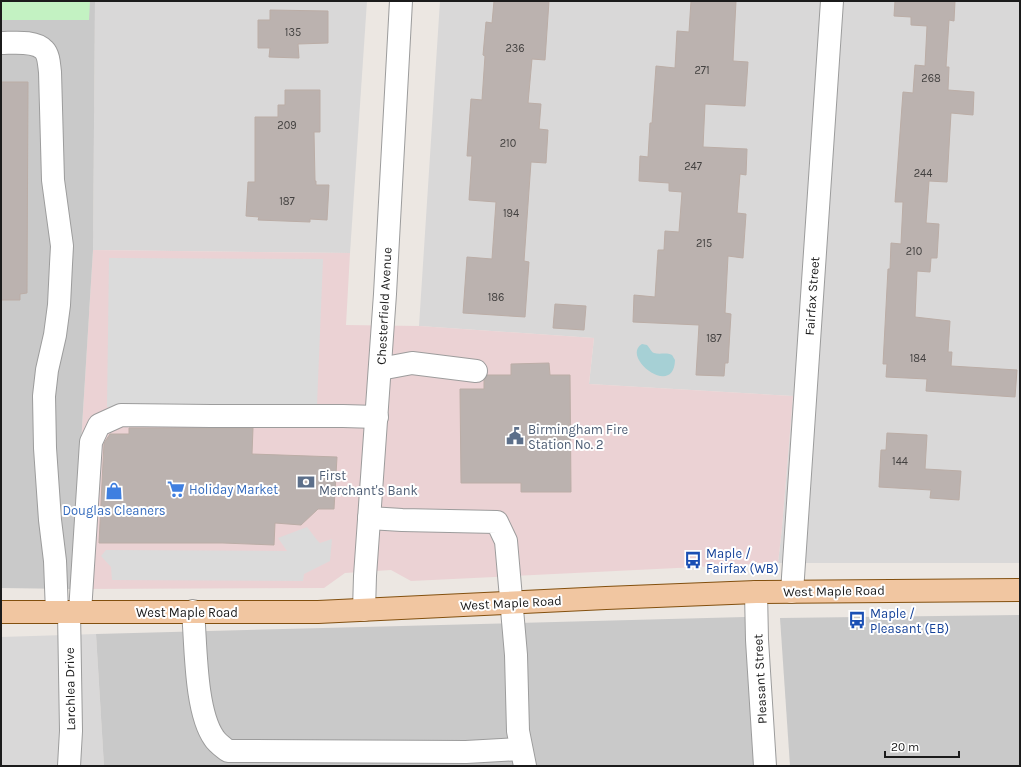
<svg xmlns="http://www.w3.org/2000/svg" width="1021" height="767" font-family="Karla,sans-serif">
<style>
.residential{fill:#d9d8d8}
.commercial{fill:#ebd2d4}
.religious{fill:#c9c9c9}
.park{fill:#c3f2c2}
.parking{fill:#dbdbdb}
.water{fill:#a6d0d5}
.building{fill:#bbb2af;stroke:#bbada6}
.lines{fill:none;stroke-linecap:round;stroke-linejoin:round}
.minor-casing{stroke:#9c9c9c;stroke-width:24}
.major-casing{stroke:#83500f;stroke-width:24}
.minor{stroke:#fff;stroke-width:22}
.major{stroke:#f1c6a1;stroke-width:22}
.labels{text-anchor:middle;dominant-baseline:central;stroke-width:4;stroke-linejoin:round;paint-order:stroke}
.number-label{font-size:11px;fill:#434140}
.street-label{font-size:13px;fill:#1b1b1b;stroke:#fff}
.service-label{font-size:13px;fill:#4e5e75;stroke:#fff;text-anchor:start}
.shop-label{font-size:13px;fill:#366cbe;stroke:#fff;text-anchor:start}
.transit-label{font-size:13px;fill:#164399;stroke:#fff;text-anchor:start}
</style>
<rect width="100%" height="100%" fill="#ece7e2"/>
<g class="residential">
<polygon points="95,1 367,1 350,253 93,250"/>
<polygon points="440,1 1020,1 1020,563 778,563 782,528 793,396 589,384 594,338 419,326"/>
<polygon points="96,634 104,766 1,766 1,637"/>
</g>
<polygon class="commercial" points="93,250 350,253 346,325 419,326 594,338 589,384 793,396 782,528 778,563 411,581 391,570 345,573 324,588 72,589"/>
<g class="religious">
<polygon points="1,1 95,1 93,250 72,589 1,588"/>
<polygon points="1020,615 1020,766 790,766 780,618"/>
<polygon points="745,617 756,766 104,766 96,634"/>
</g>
<polygon class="park" points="1,1 90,1 89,20 1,20"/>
<g class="parking">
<polygon points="109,258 323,259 317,405 107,407"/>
<polygon points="307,527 317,540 320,543 332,539 330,561 304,574 303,581 112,580 111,567 101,556 106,550 287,551 278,538"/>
</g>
<path class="water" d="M642,344L647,345C650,348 651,352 654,353C660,355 666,352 672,355L675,360C674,399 620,357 642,344Z"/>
<g class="building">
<polygon points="494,1 549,1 545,60 532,59 528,103 541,104 539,129 548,130 546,163 531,162 524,261 529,262 525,317 463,313 467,257 492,259 496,202 469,200 472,156 467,156 471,99 482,100 485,56 483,55 486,22 492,23"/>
<polygon points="691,1 736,1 733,61 748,62 745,106 705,104 703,147 747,149 746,175 740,174 737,213 746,214 743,258 728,256 725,313 731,314 728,363 725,363 724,376 696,375 699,325 633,322 634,295 655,297 658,250 664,250 665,231 679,232 682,192 669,191 669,183 639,181 640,156 648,157 650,123 652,123 656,66 675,68 677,31 689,32"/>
<polygon points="895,1 955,1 954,21 949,20 946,67 949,67 948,90 974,92 973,115 951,113 947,182 929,181 926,223 939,224 937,258 931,258 930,272 917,271 915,317 950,321 948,352 952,352 951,366 1017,370 1015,397 926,391 927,379 886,377 887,364 883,364 888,269 890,269 891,243 901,244 903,202 895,202 903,92 913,93 915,65 925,66 927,26 911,25 911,17 894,16"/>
<polygon points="270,10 328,11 328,43 298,44 299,58 269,57 270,48 258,48 258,20 270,20"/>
<polygon points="1,82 28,82 27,293 20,294 20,300 1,300"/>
<polygon points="285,90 320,90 320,132 314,132 315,181 316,181 316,185 329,185 327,220 310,219 310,222 258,220 259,217 246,216 248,182 255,182 255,117 278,117 278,105 285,105"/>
<polygon points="555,304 586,306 584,330 553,328"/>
<polygon points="549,363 550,375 570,375 571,492 521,492 521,483 461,483 460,389 484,389 484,380 487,375 511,375 511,364"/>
<polygon points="129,428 253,428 252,454 337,457 334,509 318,509 301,525 275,523 274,545 223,543 99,543 104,443 110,434 129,434"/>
<polygon points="887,433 927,435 925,469 961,471 959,500 930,498 931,490 879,487 881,450 886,450"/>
</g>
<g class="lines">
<g class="minor-casing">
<g id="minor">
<path d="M1,43C13,43 35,40 44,50C49,55 49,65 50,72L53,180L62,246L61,264L59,305L55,335L47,370L44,396L45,448L50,520L55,561L57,612"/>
<polyline points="380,369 412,363 476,371"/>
<polyline points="369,518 402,520 497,522 506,541 516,655 518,731 525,766"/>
<polyline points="756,592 757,640 765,766"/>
<polyline points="792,592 832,1"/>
<polyline points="364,610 365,576 385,294 401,1"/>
<path d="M193,611C196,645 195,711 214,738C217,743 223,747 228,751L466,752L521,749"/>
<polyline points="69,612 71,731 69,766"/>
<polyline points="80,612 91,442 99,425 121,415 211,416 343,416 377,417"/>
</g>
</g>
<g class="major-casing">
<polyline id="major" points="1,612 318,612 606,598 756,592 1020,590"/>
</g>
<use href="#minor" class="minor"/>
<use href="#major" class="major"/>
</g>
<defs>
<g id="civic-bare" transform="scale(1.38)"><path d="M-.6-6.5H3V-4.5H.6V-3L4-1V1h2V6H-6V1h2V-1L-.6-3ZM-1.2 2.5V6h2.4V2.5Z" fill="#5c6f8a" stroke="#fff" stroke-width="2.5" paint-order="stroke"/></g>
<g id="bank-bare" transform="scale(1.38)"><path d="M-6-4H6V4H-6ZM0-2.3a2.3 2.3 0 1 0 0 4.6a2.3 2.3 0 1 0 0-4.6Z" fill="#5c6f8a" stroke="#fff" stroke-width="2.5" paint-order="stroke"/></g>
<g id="supermarket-bare" transform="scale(1.38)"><path d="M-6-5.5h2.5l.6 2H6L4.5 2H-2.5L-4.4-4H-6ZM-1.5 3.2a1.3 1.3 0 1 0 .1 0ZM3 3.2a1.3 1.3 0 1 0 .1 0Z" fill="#3f7fe0" stroke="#fff" stroke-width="2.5" paint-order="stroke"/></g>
<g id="shop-bare" transform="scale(1.38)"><path d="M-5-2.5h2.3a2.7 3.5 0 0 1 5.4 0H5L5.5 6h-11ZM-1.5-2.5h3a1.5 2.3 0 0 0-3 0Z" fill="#3f7fe0" stroke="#fff" stroke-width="2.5" paint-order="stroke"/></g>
<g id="bus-bare" transform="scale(1.38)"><path d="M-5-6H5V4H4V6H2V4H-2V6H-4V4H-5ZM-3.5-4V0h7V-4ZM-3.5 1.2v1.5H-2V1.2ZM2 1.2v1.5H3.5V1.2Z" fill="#1a4fb4" stroke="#fff" stroke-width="2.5" paint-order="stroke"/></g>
</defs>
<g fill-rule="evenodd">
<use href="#civic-bare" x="515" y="436"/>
<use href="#bank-bare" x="306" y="482"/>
<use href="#supermarket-bare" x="176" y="489"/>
<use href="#shop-bare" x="114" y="491"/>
<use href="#bus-bare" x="693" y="560"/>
<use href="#bus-bare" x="857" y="620"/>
</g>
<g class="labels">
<g class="number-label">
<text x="293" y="32">135</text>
<text x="515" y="48">236</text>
<text x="702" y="70">271</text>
<text x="931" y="78">268</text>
<text x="287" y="125">209</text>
<text x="508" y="143">210</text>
<text x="693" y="166">247</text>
<text x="923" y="173">244</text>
<text x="287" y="201">187</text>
<text x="511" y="213">194</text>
<text x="704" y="243">215</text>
<text x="914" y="251">210</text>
<text x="496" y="297">186</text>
<text x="714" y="338">187</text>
<text x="918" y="358">184</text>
<text x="900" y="461">144</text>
</g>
<g class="street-label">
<text transform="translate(812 296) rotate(-86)">Fairfax Street</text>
<text transform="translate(384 306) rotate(-87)">Chesterfield Avenue</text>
<text transform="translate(834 591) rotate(-1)">West Maple Road</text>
<text transform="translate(511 603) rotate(-3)">West Maple Road</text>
<text x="187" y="612">West Maple Road</text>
<text transform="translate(760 679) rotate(-93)">Pleasant Street</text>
<text transform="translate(70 689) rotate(-91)">Larchlea Drive</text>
</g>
<g class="service-label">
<text x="528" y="429">Birmingham Fire<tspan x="528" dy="15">Station No. 2</tspan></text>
<text x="319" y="475">First<tspan x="319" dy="15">Merchant's Bank</tspan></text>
</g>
<g class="shop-label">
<text x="189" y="489">Holiday Market</text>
<text x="114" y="510" text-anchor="middle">Douglas Cleaners</text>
</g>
<g class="transit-label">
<text x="706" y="553">Maple /<tspan x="706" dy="15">Fairfax (WB)</tspan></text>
<text x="870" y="613">Maple /<tspan x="870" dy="15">Pleasant (EB)</tspan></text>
</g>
</g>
<rect width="1021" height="767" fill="none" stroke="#1b1b1b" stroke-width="4"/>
<path d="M885 751v6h74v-6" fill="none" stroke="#1b1b1b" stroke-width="2"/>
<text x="891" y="751" font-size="12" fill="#1b1b1b" stroke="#ffffff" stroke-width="3" paint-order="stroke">20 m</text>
</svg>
